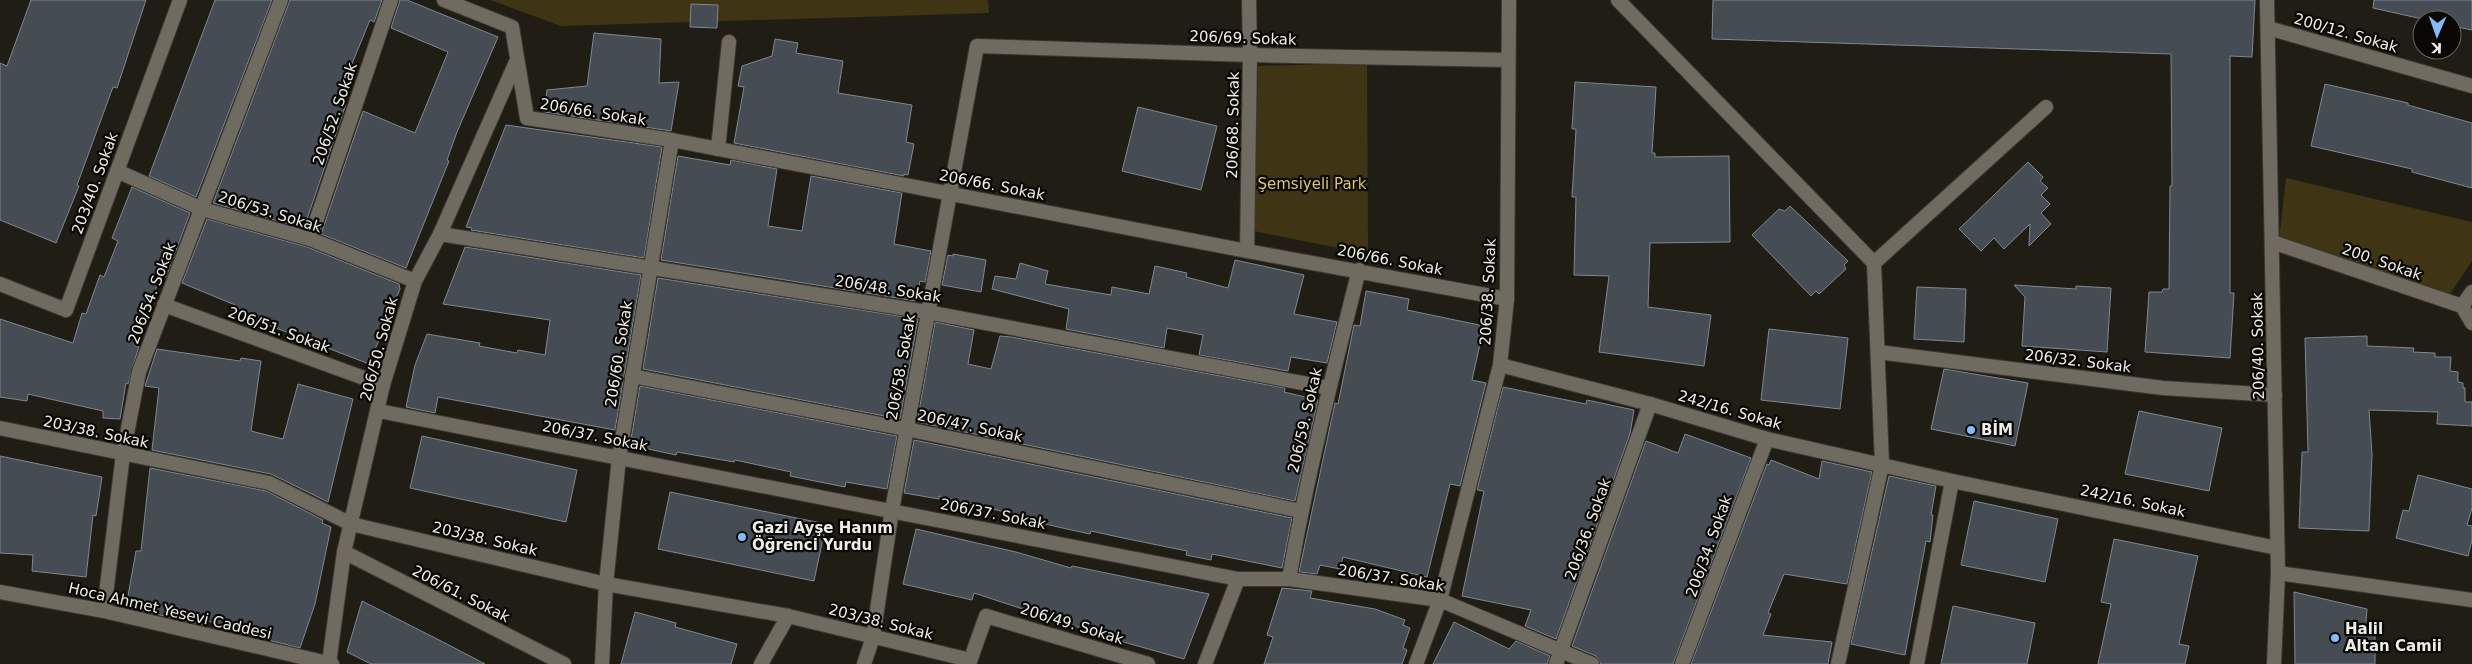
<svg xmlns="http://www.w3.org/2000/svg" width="2472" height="664" font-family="'DejaVu Sans',sans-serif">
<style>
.green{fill:#3f3515}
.building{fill:#454c54;stroke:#7f8790}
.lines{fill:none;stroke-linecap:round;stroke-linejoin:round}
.minor-casing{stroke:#3c3a34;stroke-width:16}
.secondary-casing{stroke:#3c3a34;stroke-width:16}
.minor{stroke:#6f6b61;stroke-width:14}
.secondary{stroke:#6f6b61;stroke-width:14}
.poi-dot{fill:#85bbfb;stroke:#090805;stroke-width:2}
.labels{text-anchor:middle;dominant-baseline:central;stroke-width:4.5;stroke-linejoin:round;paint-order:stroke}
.street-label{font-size:15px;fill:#efede7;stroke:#090805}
.park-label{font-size:15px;fill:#ddc475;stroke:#090805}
.poi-label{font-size:15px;font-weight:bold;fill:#efede7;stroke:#090805;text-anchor:start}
</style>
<rect width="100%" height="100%" fill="#201d15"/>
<g class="green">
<polygon points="490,0 988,0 989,13 561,26"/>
<polygon points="1367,63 1368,254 1254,231 1258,66"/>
<polygon points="2286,178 2472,222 2472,261 2448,297 2279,240"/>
</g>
<g class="building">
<polygon points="31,0 146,0 117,88 113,87 77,185 79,186 56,243 0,220 0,63 7,66"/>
<polygon points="215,0 272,0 196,197 149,176"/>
<polygon points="290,0 382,0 374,22 370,20 337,100 346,104 304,228 213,203"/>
<polygon points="400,0 407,0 498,37 457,132 447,160 449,161 406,268 321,234 363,111 415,133 448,52 391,28"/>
<polygon points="1713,0 2255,0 2252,57 2230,56 2230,293 2234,293 2230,358 2145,352 2149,292 2162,292 2163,289 2169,289 2170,186 2172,186 2171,54 1712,39"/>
<polygon points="2374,0 2472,0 2472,30 2452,26 2452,20 2427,20 2373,8"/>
<polygon points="691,4 718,5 717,28 690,27"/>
<polygon points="594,33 661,39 659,83 679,82 671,131 544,112 547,90 587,86"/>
<polygon points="775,39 798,43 796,53 843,61 838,93 912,105 906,142 914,144 908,175 904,174 904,176 734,143 744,87 738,86 742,66 772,56"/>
<polygon points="1575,82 1656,87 1652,153 1655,153 1655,157 1729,156 1730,242 1650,243 1648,307 1711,315 1704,366 1599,352 1609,276 1574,275 1576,197 1572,197 1576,129 1572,129"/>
<polygon points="2325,84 2408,103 2408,105 2472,123 2472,188 2412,172 2412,169 2311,146"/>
<polygon points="1138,107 1217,126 1201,190 1122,171"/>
<polygon points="506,125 662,147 644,258 471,230 472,228 466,227"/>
<polygon points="678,156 730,165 731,160 777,169 768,226 802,231 811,176 902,193 894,244 931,251 925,282 920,281 916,301 661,260"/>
<polygon points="2028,162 2043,177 2040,181 2048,188 2041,195 2050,204 2041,213 2051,224 2029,246 2030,224 2004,249 1994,238 1981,251 1959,229"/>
<polygon points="132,187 190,213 166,277 161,275 142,324 135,346 139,346 128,384 126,383 120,419 103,418 103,411 28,394 27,401 0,397 0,319 73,343 82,313 86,314 100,275 104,277 118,241 112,238"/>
<polygon points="1790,206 1848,261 1844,265 1846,269 1819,294 1816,291 1811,296 1752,235 1779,209 1785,211"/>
<polygon points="207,219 307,247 399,284 400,289 369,364 232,311 235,305 182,283"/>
<polygon points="465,247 641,275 615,430 438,397 435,413 406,407 415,365 427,334 480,343 479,346 517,353 518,350 545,355 550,320 443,304"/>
<polygon points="953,254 986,260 981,292 942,285 948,255 953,256"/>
<polygon points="1235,260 1304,275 1294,314 1337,322 1327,363 1291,357 1288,371 1199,355 1203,335 1167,328 1164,348 1066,329 1069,309 992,289 995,276 1016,279 1020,263 1048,271 1045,284 1111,295 1112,287 1149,294 1155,266 1187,273 1186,277 1228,288"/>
<polygon points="658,278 918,319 900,419 643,369"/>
<polygon points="2014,285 2076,289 2076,286 2111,288 2107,352 2022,346 2025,297"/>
<polygon points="1917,287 1966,289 1964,342 1914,339"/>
<polygon points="1366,291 1409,299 1407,310 1484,326 1472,380 1486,383 1460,486 1450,484 1427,577 1343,557 1340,569 1320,565 1317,574 1299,572 1335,403 1338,404 1354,325 1360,326"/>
<polygon points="935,322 974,330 968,364 991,369 1000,336 1011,337 1285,388 1284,392 1318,400 1295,501 917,422"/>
<polygon points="1769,329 1848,338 1840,409 1761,400"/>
<polygon points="2367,336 2367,346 2414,348 2413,352 2435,353 2435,357 2451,357 2450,371 2458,372 2458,382 2463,383 2463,388 2465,388 2465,402 2472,402 2472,426 2437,424 2438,412 2369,410 2372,454 2369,531 2299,528 2302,452 2308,452 2305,338"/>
<polygon points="157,349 240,361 241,358 261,361 251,431 283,439 298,384 353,399 328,502 271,474 152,450 159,388 145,386"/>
<polygon points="1944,369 2028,383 2015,446 1931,429"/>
<polygon points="640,386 897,436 887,489 846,482 845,487 790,476 791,472 735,460 734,462 677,452 676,455 630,445"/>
<polygon points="1503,387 1586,404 1587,400 1634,410 1630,434 1556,639 1525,626 1531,610 1462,596 1484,491 1477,490"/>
<polygon points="2139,411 2222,428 2209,491 2125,474"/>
<polygon points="1685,434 1751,458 1673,664 1601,664 1596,656 1572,646 1646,441 1678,453"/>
<polygon points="422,436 577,470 566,522 410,488"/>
<polygon points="914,440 1292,518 1282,568 1212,554 1211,560 1186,555 1187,551 1123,538 1091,531 1090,534 1058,527 1029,520 1030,518 939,496 939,499 904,493"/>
<polygon points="0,456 102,477 96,516 93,515 86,577 32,571 33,555 0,553"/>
<polygon points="1771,460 1819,479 1822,461 1872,472 1847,584 1784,574 1768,613 1771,614 1763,635 1832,642 1828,664 1691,664 1767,464 1769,465"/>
<polygon points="150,468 266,491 323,520 322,523 331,527 315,604 300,648 256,637 208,621 207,626 126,607 136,551 141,551"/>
<polygon points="2418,475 2472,489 2472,508 2467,525 2472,526 2472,540 2468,556 2396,538 2403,510 2409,511"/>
<polygon points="1889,476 1936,486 1931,515 1933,515 1930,542 1926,541 1905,655 1851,644"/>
<polygon points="670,492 826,524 814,581 658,549"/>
<polygon points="1974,501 2058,519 2045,582 1961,565"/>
<polygon points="916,529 1016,552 1071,568 1072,566 1209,594 1184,659 1120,641 974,593 972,600 903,584"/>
<polygon points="2114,539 2198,556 2179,644 2189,646 2185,664 2098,664 2111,604 2101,602"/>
<polygon points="1282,588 1312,591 1310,598 1375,609 1405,620 1403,625 1410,628 1403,648 1407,650 1402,664 1264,664 1273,637 1267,635"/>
<polygon points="2294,592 2367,609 2366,621 2375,622 2375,664 2295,664"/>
<polygon points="362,601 443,642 485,664 371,664 347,652"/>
<polygon points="1953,606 2035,623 2027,664 1941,664"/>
<polygon points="635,612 676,623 675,627 737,644 731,664 621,664"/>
<polygon points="1454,622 1509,649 1516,641 1550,656 1547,664 1433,664"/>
</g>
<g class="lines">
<g class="minor-casing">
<g id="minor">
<polyline points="444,0 512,27 527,118 672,140 1247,251 1507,299"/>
<polyline points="1618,0 1874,263"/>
<polyline points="2268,28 2472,86"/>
<polyline points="718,149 729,42"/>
<polyline points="117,171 202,209 310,239 415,281"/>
<polyline points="440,234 927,312 1329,388"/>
<polyline points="310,239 391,0"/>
<polyline points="2272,242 2462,306 2472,323"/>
<polyline points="1247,251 1250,55 1249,0"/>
<polyline points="1874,263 2046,107"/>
<polyline points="0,284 66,310 180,0"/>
<polyline points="164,305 383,385"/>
<polyline points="2462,306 2472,292"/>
<polyline points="1878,352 2163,388 2275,395"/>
<polyline points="1500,365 1650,404 1767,439 1952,481 2277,548"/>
<polyline points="632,376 906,429 1301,511"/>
<polyline points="379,411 1238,579 1289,579 1440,600 1592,664"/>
<polyline points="0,428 269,483 351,524 606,584 788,616 970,660"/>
<polyline points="344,552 564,664"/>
<polyline points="2278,573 2472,600"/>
<path d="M1289,579C1307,475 1333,373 1359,270"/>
<polyline points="104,611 123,454 139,372 281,0"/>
<polyline points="329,663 344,552 383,385 415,281 440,234 516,62"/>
<polyline points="602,664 606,584 619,458 672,140"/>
<polyline points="761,664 788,616"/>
<polyline points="864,664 873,637 892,510 977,46 1250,55 1508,60"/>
<polyline points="969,664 986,616 1148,664"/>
<polyline points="1205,664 1238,579"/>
<polyline points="1416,664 1440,600 1500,365 1507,299 1509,0"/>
<polyline points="1556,664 1650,404"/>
<polyline points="1682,664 1767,439"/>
<polyline points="1838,664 1882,465 1874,263"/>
<polyline points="1917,664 1952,481"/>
</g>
</g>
<g class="secondary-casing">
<g id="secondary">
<polyline points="2267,0 2278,573 2274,664"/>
<polyline points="0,592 104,611 332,664"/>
</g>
</g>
<use href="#minor" class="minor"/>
<use href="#secondary" class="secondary"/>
</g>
<g class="poi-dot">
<circle cx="1971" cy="430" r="5"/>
<circle cx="742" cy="537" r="5"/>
<circle cx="2335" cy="638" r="5"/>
</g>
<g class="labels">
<g class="street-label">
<text transform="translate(2346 33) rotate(16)">200/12. Sokak</text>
<text transform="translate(1243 38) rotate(2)">206/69. Sokak</text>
<text transform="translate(593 112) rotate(9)">206/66. Sokak</text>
<text transform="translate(335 114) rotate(-71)">206/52. Sokak</text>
<text transform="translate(1233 125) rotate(-89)">206/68. Sokak</text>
<text transform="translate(95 183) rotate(-70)">203/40. Sokak</text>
<text transform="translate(992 185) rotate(11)">206/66. Sokak</text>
<text transform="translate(270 212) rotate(17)">206/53. Sokak</text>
<text transform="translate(1390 260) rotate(11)">206/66. Sokak</text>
<text transform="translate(2382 262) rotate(19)">200. Sokak</text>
<text transform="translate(888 289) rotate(9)">206/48. Sokak</text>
<text transform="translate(1488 292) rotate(-87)">206/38. Sokak</text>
<text transform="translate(152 293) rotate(-69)">206/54. Sokak</text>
<text transform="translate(279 330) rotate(20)">206/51. Sokak</text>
<text transform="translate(2258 346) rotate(-91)">206/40. Sokak</text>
<text transform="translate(379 349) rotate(-75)">206/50. Sokak</text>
<text transform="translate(619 354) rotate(-81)">206/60. Sokak</text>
<text transform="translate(2078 361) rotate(7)">206/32. Sokak</text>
<text transform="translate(901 367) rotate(-80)">206/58. Sokak</text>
<text transform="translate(1730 410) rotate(16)">242/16. Sokak</text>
<text transform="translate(1305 420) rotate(-77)">206/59. Sokak</text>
<text transform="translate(970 426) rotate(12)">206/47. Sokak</text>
<text transform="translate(96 432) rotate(12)">203/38. Sokak</text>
<text transform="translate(595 436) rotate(11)">206/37. Sokak</text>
<text transform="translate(2133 501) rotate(12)">242/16. Sokak</text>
<text transform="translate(993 514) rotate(11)">206/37. Sokak</text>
<text transform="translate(1588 529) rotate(-70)">206/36. Sokak</text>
<text transform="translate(485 539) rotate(13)">203/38. Sokak</text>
<text transform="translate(1709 546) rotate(-70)">206/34. Sokak</text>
<text transform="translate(1391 578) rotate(9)">206/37. Sokak</text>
<text transform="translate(461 594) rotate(27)">206/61. Sokak</text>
<text transform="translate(170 611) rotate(13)">Hoca Ahmet Yesevi Caddesi</text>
<text transform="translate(881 622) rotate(14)">203/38. Sokak</text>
<text transform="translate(1072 624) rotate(17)">206/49. Sokak</text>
</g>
<g class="park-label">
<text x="1312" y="184">Şemsiyeli Park</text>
</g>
<g class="poi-label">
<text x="1981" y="430">BİM</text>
<text x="752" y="528">Gazi Ayşe Hanım<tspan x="752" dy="17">Öğrenci Yurdu</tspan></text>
<text x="2345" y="629">Halil<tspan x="2345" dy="17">Altan Camii</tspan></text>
</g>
</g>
<g transform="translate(2437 35) rotate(182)"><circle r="24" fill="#090805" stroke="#65645f"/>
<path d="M0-4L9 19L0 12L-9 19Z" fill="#85bbfb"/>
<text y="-8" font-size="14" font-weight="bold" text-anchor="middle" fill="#efede7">K</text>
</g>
</svg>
